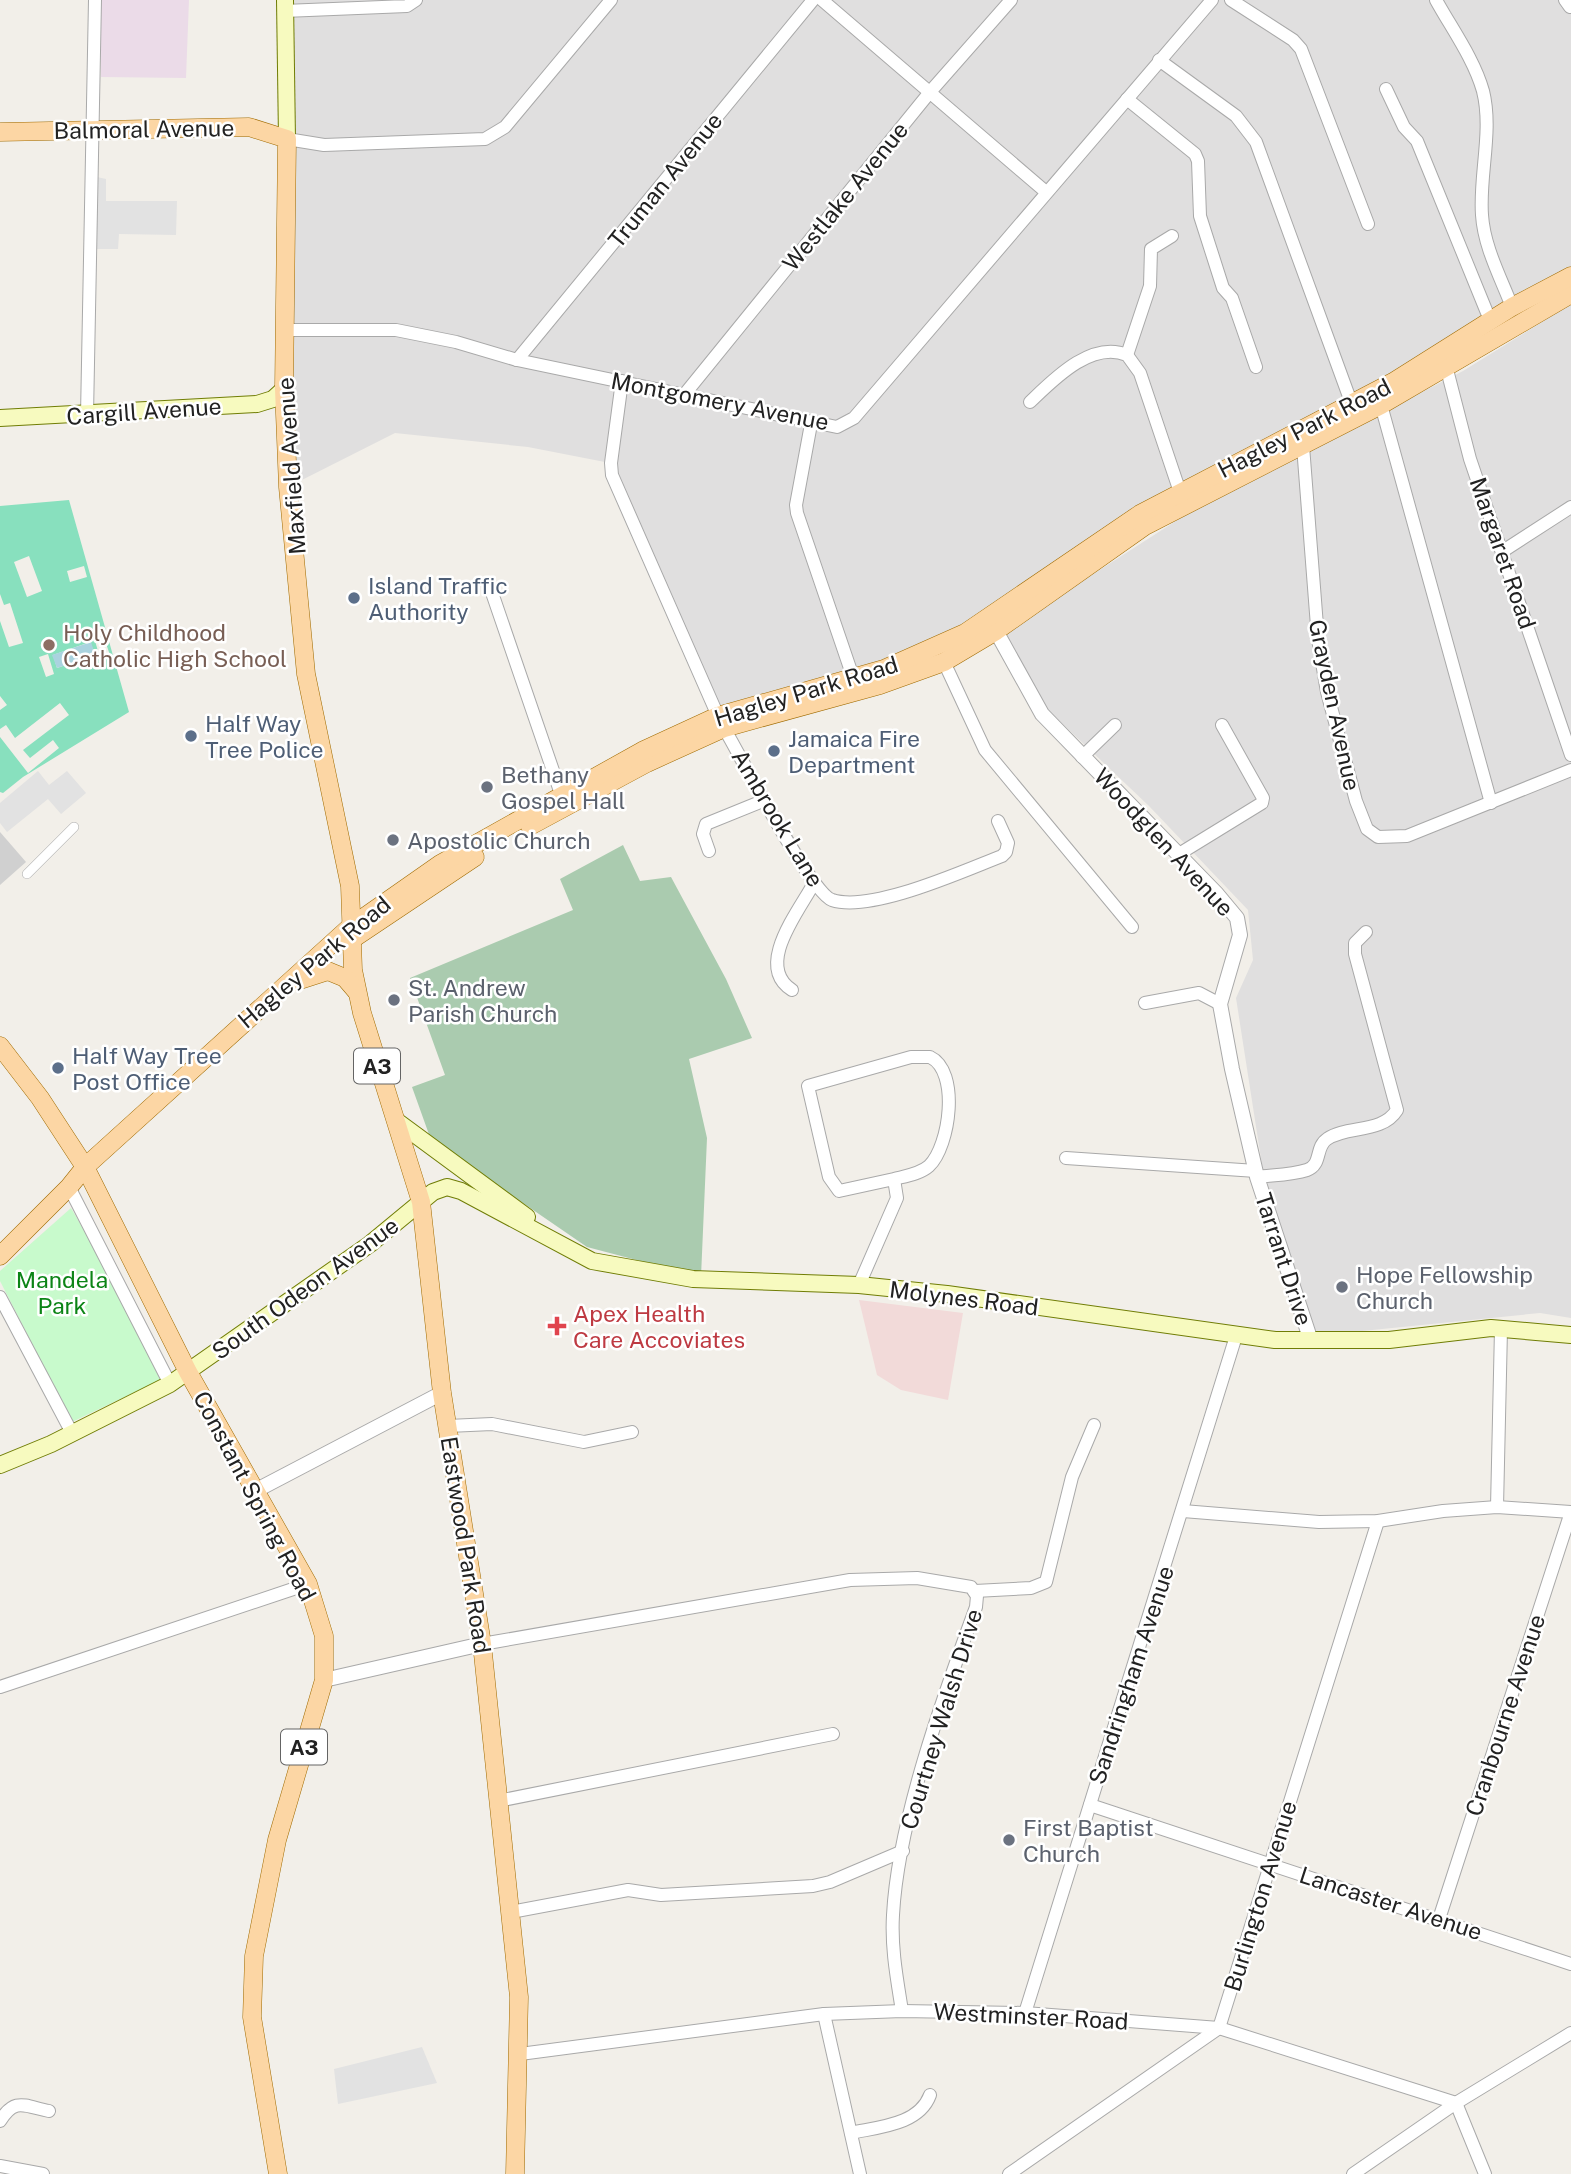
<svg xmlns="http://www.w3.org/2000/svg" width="1571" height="2174" font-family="'Public Sans',sans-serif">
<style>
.residential{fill:#e0dfdf}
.commercial{fill:#f2dad9}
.industrial{fill:#ebdbe8}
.religious{fill:#d0d0d0}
.cemetery{fill:#aacbaf}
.park{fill:#c8facc}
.pitch{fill:#88e0be;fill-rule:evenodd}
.parking{fill:#e2e2e2}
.water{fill:#aad3df}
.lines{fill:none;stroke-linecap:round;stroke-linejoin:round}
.pedestrian-casing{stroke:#a9a9a9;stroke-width:10}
.minor-casing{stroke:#a9a9a9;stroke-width:14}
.tertiary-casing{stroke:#a9a9a9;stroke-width:16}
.secondary-casing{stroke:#707d05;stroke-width:18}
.primary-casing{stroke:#a06b00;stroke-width:19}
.pedestrian{stroke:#fff;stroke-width:9}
.minor{stroke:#fff;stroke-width:12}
.tertiary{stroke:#fff;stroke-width:14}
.secondary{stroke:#f7fabf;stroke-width:16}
.primary{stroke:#fcd6a4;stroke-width:18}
.service-dot{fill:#5c6f8a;stroke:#fff;stroke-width:2.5}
.education-dot{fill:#8d6e63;stroke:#fff;stroke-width:2.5}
.worship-dot{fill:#6b7280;stroke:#fff;stroke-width:2.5}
.health-dot{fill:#e0444e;stroke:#fff;stroke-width:2.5}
.labels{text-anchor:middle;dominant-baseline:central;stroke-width:5;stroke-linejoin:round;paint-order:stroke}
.shield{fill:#fff;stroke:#646464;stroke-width:2}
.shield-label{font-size:21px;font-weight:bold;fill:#222}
.street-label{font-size:23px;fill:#222;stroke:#fff}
.service-label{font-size:23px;fill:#4e5e75;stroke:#fff;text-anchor:start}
.education-label{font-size:23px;fill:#785e54;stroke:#fff;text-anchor:start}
.worship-label{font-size:23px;fill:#5b616d;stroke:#fff;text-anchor:start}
.park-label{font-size:23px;fill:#0c8416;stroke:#fff}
.health-label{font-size:23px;fill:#be3a42;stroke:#fff;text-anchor:start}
</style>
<rect width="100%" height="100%" fill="#f2efe9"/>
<g class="residential">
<polygon points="285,0 1571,0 1571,276 1180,492 947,655 718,716 610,463 528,447 395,433 288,487"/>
<polygon points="1571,304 1571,1318 1540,1313 1313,1336 1262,1165 1236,998 1253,960 1248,910 1149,806 1048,710 1000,634 1193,510 1463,371"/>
</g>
<polygon class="commercial" points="859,1300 963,1313 948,1400 901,1390 877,1375"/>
<polygon class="industrial" points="101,0 189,0 186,78 101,77"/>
<polygon class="religious" points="0,832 26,862 0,885"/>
<polygon class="cemetery" points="623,845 640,881 671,877 726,979 752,1038 689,1059 707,1138 701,1277 587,1247 431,1140 412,1087 445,1075 410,978 573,910 560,879"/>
<polygon class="park" points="71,1208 105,1266 162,1379 72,1422 0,1281 0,1271"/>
<path class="pitch" d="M69,500L129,712L23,777L3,793L0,792V737L28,773L59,748L53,740L30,758L23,750L69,715L60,703L15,738L6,725L0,729V710L7,705L0,696V621L9,647L23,643L10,603L4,605L0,594V506ZM29,556L42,591L27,597L14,562ZM84,566L87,577L70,582L67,571ZM102,632L110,655L100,658L93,634ZM90,642L95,655L57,668L53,655ZM48,654L54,674L46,677L39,657Z"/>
<g class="parking">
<polygon points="97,177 106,179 106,201 177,201 176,235 119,234 118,249 96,249"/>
<polygon points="38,771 49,785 67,771 86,793 61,814 48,799 7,832 0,823 0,803"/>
<polygon points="422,2047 437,2083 338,2104 334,2069"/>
</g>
<polygon class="water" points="91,642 95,655 57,668 52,655"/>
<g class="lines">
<g class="pedestrian-casing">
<polyline id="pedestrian" points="27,874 74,827"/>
</g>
<g class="minor-casing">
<g id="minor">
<polyline points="822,0 1046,192"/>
<polyline points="1231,0 1293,40 1301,49 1368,224"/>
<path d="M1436,0C1452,29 1474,59 1483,91C1493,131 1479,175 1482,215C1484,247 1501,278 1512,307"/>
<polyline points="1565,0 1570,7"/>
<polyline points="284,11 407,6 416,0"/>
<polyline points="1159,60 1236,116 1256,142 1351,402"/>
<polyline points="1386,89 1404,127 1417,141 1490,320"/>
<polyline points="1127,99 1195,154 1198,161 1200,216 1223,288 1232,298 1256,367"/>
<polyline points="287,139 324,145 485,139 505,127 611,0"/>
<polyline points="292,330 396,330 456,342 517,360 837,427 854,418 1212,0"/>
<polyline points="1127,355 1150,286 1151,249 1172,236"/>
<polyline points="517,360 813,0"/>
<polyline points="1445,362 1470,459 1571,755"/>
<polyline points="622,381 611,463 612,475 718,716"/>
<polyline points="684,395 930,92 1011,0"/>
<path d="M1030,402C1053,380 1091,340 1127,355L1140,373L1180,492"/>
<polyline points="1381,405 1491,803"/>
<polyline points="87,415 95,0"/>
<polyline points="811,424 796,505 797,513 853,677"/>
<polyline points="1303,446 1318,639 1327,692 1356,801 1367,829 1378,837 1407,836 1571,770"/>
<polyline points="1503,551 1571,507"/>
<polyline points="489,584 561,794"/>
<polyline points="944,662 985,750 1132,927"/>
<path d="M724,728C740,755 810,892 832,900C871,913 963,871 1002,856L1006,852L1008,843L998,821"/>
<polyline points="1082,757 1115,725"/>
<polyline points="709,851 703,834 706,824 765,800"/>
<polyline points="1179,854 1262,803 1263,798 1222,725"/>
<path d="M792,990C754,966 799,911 814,883"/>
<polyline points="1145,1003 1199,993 1220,1004"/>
<polyline points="1066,1158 1256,1171"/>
<path d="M1257,1177C1273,1175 1292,1175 1307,1170C1322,1165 1315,1147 1327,1139C1347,1125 1382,1134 1397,1110L1355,954V943L1366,932"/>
<polyline points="69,1187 170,1384"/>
<path d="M859,1285L897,1198L894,1179L839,1191L829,1177L808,1086L911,1057H930C960,1071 950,1146 929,1166C920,1174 906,1176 894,1179"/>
<polyline points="0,1297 72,1433"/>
<polyline points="448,1426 492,1424 584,1442 632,1432"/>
<polyline points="1497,1507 1501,1329"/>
<polyline points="1183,1511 1319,1522 1378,1521 1443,1511 1497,1507 1571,1512"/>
<polyline points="975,1591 1031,1588 1046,1582 1072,1477 1094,1425"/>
<path d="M482,1644L850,1580L917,1578L971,1587L977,1596L976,1607C943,1697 898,1821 893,1915C891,1948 897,1979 902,2011"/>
<polyline points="0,1687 308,1584"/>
<polyline points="498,1801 833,1734"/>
<polyline points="1090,1805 1571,1964"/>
<polyline points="511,1912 628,1890 661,1895 813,1886 830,1882 903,1851"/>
<polyline points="1439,1919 1571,1512"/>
<polyline points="1025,2013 1236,1336"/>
<polyline points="824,2014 860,2174"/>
<polyline points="520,2054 824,2014 902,2011 1025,2013 1219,2028 1456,2103 1485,2174"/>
<path d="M0,2121C15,2097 24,2106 49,2111"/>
<path d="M851,2133C878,2127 919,2125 930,2095"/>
<polyline points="0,2166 43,2174"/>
<polyline points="1009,2174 1219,2028 1378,1521"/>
<polyline points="1353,2174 1456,2103 1571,2033"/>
</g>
</g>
<g class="tertiary-casing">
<g id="tertiary">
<polyline points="991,622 1042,714 1217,894 1237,918 1240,935 1220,1004 1232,1069 1257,1177 1311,1341"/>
<polyline points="255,1491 442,1393"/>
<polyline points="324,1680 482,1644"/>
</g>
</g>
<g class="secondary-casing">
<g id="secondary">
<polyline points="285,0 287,139"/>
<polyline points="0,418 257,404 273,399 284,389"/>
<polyline points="398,1122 527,1217"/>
<polyline points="0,1465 51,1444 170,1384 370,1244 433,1192 447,1187 461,1191 592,1261 693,1279 859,1285 947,1294 1275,1340 1389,1340 1491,1328 1571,1335"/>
</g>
</g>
<g class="primary-casing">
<g id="primary">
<polyline points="0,132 249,127 287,139 284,389 288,487 306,674 350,886 353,970 362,1013 421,1202 442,1393 482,1644 519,1997 515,2174"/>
<polyline points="530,826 647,763 724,728 880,685 944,662 996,631 1145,526 1381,405 1571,294"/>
<polyline points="351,940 475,857"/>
<polyline points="297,981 328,971 345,978 357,992"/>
<polyline points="0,1046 40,1098 85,1167 188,1372 308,1584 324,1636 324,1680 277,1840 254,1956 252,2017 278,2174"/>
<polyline points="0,1256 69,1187 85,1167 350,927 440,864 642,751 718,716 884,669 965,633 1140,514 1393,382 1512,307 1571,276"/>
</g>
</g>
<use href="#pedestrian" class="pedestrian"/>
<use href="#minor" class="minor"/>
<use href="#tertiary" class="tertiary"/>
<use href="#secondary" class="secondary"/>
<use href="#primary" class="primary"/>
</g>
<g class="service-dot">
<circle cx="354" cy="598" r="7"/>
<circle cx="191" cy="736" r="7"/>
<circle cx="774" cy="751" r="7"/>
<circle cx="58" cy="1068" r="7"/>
</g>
<circle class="education-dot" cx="49" cy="645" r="7"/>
<g class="worship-dot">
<circle cx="487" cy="787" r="7"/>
<circle cx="393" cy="840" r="7"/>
<circle cx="394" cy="1000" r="7"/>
<circle cx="1342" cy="1287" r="7"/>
<circle cx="1009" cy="1840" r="7"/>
</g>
<path class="health-dot" d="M553.5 1315.5h7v7h7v7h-7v7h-7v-7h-7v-7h7z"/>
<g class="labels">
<g class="shield">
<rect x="354" y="1048.5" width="46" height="35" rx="5"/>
<rect x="281" y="1729.5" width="46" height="35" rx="5"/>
</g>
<g class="shield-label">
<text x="377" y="1066">A3</text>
<text x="304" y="1747">A3</text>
</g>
<g class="street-label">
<text transform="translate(144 129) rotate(-1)">Balmoral Avenue</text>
<text transform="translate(665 180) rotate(-51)">Truman Avenue</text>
<text transform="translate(845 196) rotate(-51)">Westlake Avenue</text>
<text transform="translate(720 401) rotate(11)">Montgomery Avenue</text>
<text transform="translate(144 411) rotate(-4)">Cargill Avenue</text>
<text transform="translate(1304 428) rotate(-27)">Hagley Park Road</text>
<text transform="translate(291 466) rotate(-94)">Maxfield Avenue</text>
<text transform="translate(1503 553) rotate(71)">Margaret Road</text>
<text transform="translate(806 691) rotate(-17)">Hagley Park Road</text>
<text transform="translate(1335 705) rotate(78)">Grayden Avenue</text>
<text transform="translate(778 818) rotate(59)">Ambrook Lane</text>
<text transform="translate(1164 842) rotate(47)">Woodglen Avenue</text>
<text transform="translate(314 962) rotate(-40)">Hagley Park Road</text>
<text transform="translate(1284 1259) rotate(72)">Tarrant Drive</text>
<text transform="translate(305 1288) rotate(-36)">South Odeon Avenue</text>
<text transform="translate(964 1298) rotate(7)">Molynes Road</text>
<text transform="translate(255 1496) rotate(62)">Constant Spring Road</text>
<text transform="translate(466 1545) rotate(81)">Eastwood Park Road</text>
<text transform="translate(1131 1675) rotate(-72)">Sandringham Avenue</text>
<text transform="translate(1505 1715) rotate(-72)">Cranbourne Avenue</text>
<text transform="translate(941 1719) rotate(-73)">Courtney Walsh Drive</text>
<text transform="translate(1260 1896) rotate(-73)">Burlington Avenue</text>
<text transform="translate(1391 1903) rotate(18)">Lancaster Avenue</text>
<text transform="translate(1031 2016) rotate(3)">Westminster Road</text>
</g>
<g class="service-label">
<text x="368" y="585">Island Traffic<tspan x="368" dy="26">Authority</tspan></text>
<text x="205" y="723">Half Way<tspan x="205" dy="26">Tree Police</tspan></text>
<text x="788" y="738">Jamaica Fire<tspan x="788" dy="26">Department</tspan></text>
<text x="72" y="1055">Half Way Tree<tspan x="72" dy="26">Post Office</tspan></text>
</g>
<g class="education-label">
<text x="63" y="632">Holy Childhood<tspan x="63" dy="26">Catholic High School</tspan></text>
</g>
<g class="worship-label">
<text x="501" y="774">Bethany<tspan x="501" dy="26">Gospel Hall</tspan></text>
<text x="407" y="840">Apostolic Church</text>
<text x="408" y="987">St. Andrew<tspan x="408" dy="26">Parish Church</tspan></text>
<text x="1356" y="1274">Hope Fellowship<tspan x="1356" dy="26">Church</tspan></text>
<text x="1023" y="1827">First Baptist<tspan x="1023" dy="26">Church</tspan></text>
</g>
<g class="park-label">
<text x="62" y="1279">Mandela<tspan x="62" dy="26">Park</tspan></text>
</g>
<g class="health-label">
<text x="573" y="1313">Apex Health<tspan x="573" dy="26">Care Accoviates</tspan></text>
</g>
</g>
</svg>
